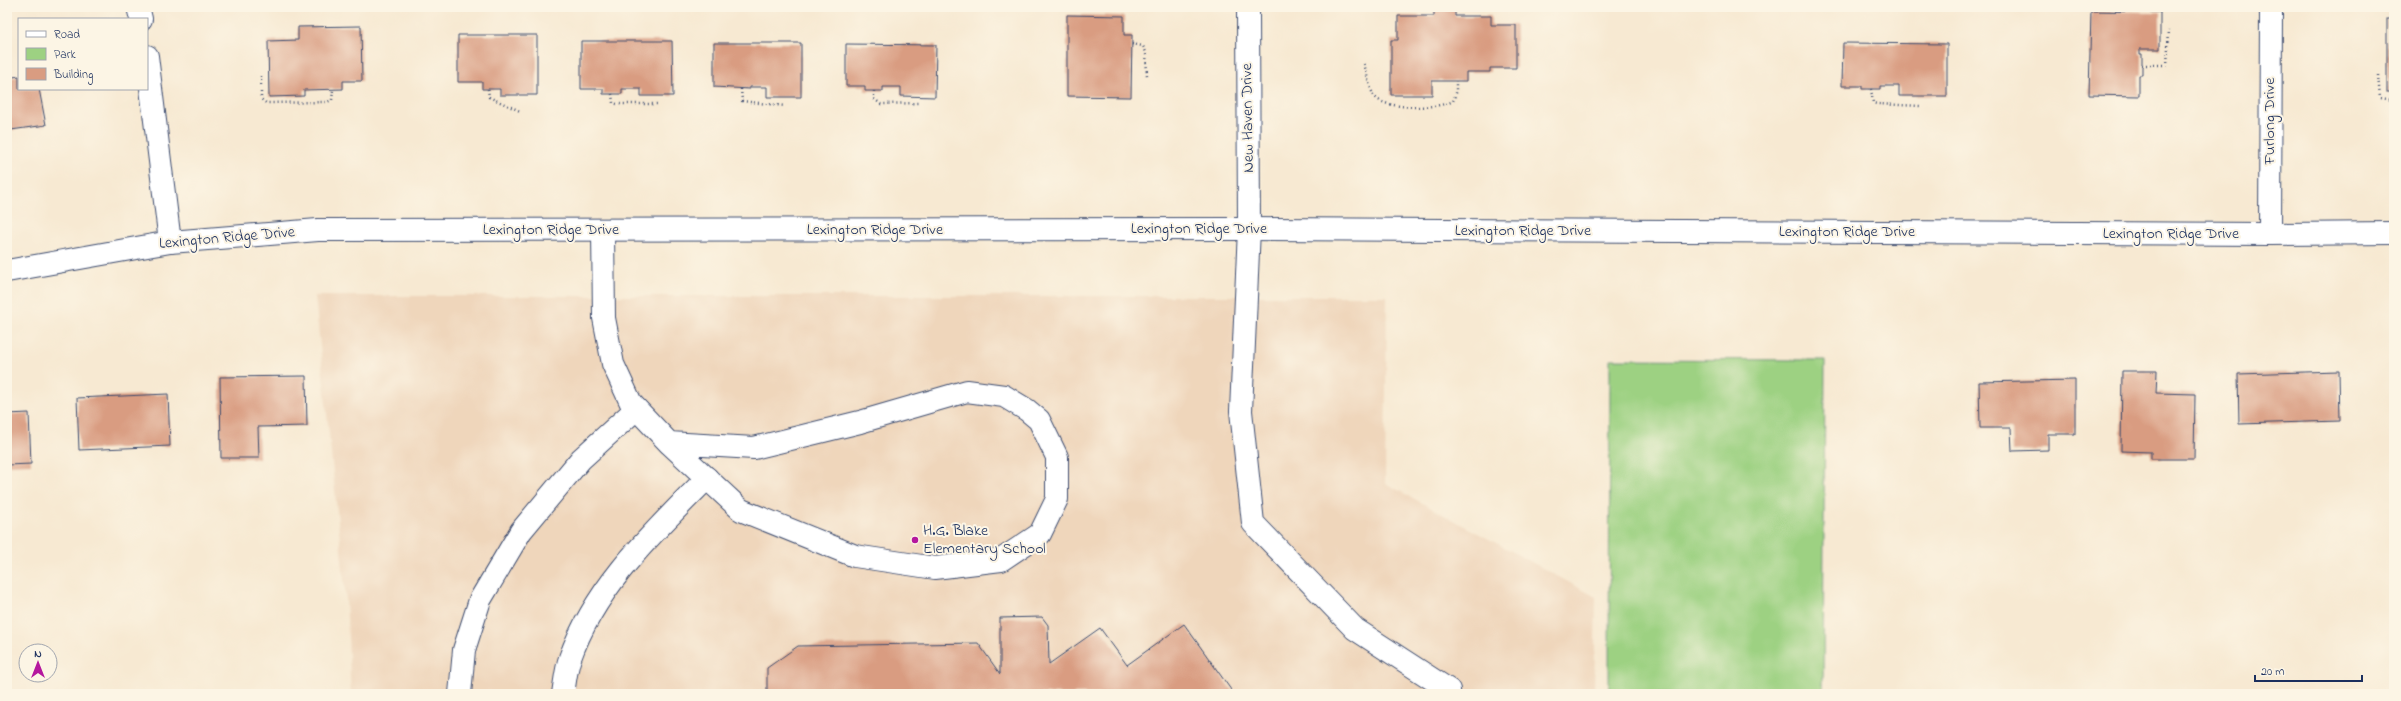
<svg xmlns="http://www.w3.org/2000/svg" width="2401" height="701" font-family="'Indie Flower',sans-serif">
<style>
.built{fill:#efd6bb}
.green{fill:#9dd182;stroke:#5c8070}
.building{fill:#d99c81}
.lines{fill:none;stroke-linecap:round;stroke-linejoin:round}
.minor-casing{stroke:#3c4b6f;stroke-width:24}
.path{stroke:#3c4b6f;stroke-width:2.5;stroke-dasharray:1 3;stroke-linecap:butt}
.minor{stroke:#fff;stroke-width:22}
.poi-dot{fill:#b5179e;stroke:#fcf5e5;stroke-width:1.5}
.labels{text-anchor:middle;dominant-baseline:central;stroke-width:4;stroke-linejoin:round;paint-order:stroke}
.street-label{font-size:16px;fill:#1b2f5e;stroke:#fcf5e5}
.poi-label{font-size:16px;fill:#1b2f5e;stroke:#fcf5e5;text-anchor:start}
</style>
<rect width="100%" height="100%" fill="#fcf5e5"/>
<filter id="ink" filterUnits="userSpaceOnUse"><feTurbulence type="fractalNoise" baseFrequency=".025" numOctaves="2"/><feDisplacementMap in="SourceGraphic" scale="8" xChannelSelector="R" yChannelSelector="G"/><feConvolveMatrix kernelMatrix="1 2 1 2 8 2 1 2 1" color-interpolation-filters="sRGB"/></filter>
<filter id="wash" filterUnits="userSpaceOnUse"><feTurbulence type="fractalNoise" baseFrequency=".012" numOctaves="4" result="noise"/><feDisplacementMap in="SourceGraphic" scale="16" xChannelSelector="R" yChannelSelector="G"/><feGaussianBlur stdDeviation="0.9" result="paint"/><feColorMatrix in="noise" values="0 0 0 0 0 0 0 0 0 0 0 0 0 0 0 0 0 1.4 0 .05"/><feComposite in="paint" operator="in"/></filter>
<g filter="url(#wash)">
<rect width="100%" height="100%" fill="#f7e9d2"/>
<polygon class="built" points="315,296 1387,296 1385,483 1596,597 1594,694 351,694 346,599"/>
<polygon class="green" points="1610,359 1825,360 1823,694 1609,694"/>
<g id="blocks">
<g class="building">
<polygon points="1434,7 1455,7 1455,16 1491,16 1491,25 1516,25 1516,68 1490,68 1490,72 1466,72 1466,81 1432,81 1432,95 1391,95 1391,40 1398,40 1398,16 1434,16"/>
<polygon points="2091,11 2160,12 2160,49 2140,49 2140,54 2142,54 2142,75 2139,75 2139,96 2089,95"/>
<polygon points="1067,15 1124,16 1124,35 1132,35 1131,97 1067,96"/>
<rect x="2387" y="19" width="7" height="73"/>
<polygon points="361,26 362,81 343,81 343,89 304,90 304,96 269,97 268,41 298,40 298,27"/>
<polygon points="458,35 537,35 537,95 500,95 500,89 482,89 482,82 458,82"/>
<polygon points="581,41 672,41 673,96 641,96 641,89 622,89 622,94 603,94 603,89 581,89"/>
<polygon points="714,43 801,43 801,97 767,97 767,87 750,87 750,89 714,87"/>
<polygon points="1843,43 1947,44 1947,96 1899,96 1899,86 1880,86 1880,89 1862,89 1862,86 1842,86"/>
<polygon points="846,44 936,45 935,97 901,96 901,87 883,87 883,91 865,91 865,86 846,86"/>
<polygon points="19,76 19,89 39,89 46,125 11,130 9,123 7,124 7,78"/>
<polygon points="2122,371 2157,371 2156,393 2195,394 2194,459 2151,459 2151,452 2121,451"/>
<polygon points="2339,371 2340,421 2239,424 2238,374"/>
<polygon points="306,376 307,426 258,427 259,458 221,458 220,377"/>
<polygon points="2075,380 2075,434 2048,434 2048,450 2012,451 2011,428 1980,428 1979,382"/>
<polygon points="168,394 170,446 79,450 77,398"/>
<polygon points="29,413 31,464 7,465 7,414"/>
<polygon points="1042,617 1048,625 1049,664 1100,628 1127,665 1184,624 1234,694 767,694 767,668 798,646 978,643 1000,674 1000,618"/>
</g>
</g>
</g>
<g filter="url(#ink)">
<use href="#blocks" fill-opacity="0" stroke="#3c4b6f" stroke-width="1"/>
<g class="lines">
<g class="minor-casing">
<g id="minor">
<polyline points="138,7 141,19"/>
<polyline points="1248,7 1249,229 1241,411 1253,523 1355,629 1449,690"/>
<polyline points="147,56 170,242"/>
<polyline points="603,230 604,318 613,364 631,403 669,443 741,510 855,556 935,568 1001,560 1040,534 1057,499 1057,457 1039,420 1027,410 1004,396 967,391 860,422 754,448 669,443"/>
<polyline points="2270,234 2271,7"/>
<polyline points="7,271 170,242 318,230 1249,229 2270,234 2394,233"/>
<polyline points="460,694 464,650 480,600 521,531 581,459 636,409"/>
<path d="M563,694C565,682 566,669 570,658C596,585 654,532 707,478"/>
</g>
</g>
<g class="path">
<polyline points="1132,44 1143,46 1146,52 1147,77"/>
<path d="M1364,64C1367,73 1369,89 1375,97C1386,110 1439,109 1453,101L1456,93V81"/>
<polyline points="2142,65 2167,65 2169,30"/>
<polyline points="2378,75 2380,98 2394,100"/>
<polyline points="261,76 261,99 266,103 327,102 332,100 333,90"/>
<polyline points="488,89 489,97 520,111"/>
<polyline points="741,89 742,101 785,106"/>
<polyline points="1871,89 1873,103 1877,104 1921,106"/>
<polyline points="874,91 874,99 881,104 919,103"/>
<polyline points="612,94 613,103 617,104 659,104"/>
</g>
<use href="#minor" class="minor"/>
</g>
</g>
<circle class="poi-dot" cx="915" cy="540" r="4"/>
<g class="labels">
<g class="street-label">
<text transform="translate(1248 118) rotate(-91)">New Haven Drive</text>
<text transform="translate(2270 121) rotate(-90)">Furlong Drive</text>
<text x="1199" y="229">Lexington Ridge Drive</text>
<text x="551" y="230">Lexington Ridge Drive</text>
<text x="875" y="230">Lexington Ridge Drive</text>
<text x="1523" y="231">Lexington Ridge Drive</text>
<text x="1847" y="232">Lexington Ridge Drive</text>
<text x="2171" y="234">Lexington Ridge Drive</text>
<text transform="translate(227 238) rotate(-5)">Lexington Ridge Drive</text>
</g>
<g class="poi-label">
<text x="923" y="531">H.G. Blake<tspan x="923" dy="18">Elementary School</tspan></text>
</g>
</g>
<rect width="2401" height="701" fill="none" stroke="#fcf5e5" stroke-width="24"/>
<rect x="18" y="18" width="130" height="72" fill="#fcf5e5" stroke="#a2a6af"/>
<rect x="26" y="31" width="20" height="6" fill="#ffffff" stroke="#a2a6af"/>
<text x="54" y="38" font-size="12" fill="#1b2f5e">Road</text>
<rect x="26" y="48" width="20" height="12" fill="#9dd182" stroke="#a2a6af"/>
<text x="54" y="58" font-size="12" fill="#1b2f5e">Park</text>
<rect x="26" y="68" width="20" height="12" fill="#d99c81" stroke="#a2a6af"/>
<text x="54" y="78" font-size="12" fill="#1b2f5e">Building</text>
<g transform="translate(38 663)"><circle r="19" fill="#fcf5e5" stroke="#a2a6af"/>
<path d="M0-3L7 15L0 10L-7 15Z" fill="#b5179e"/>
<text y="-6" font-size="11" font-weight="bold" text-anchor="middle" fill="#1b2f5e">N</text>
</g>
<path d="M2255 675v6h107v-6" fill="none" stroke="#1b2f5e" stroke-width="2"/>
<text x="2261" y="675" font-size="12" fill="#1b2f5e" stroke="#fcf5e5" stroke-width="3" paint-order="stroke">20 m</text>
</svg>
